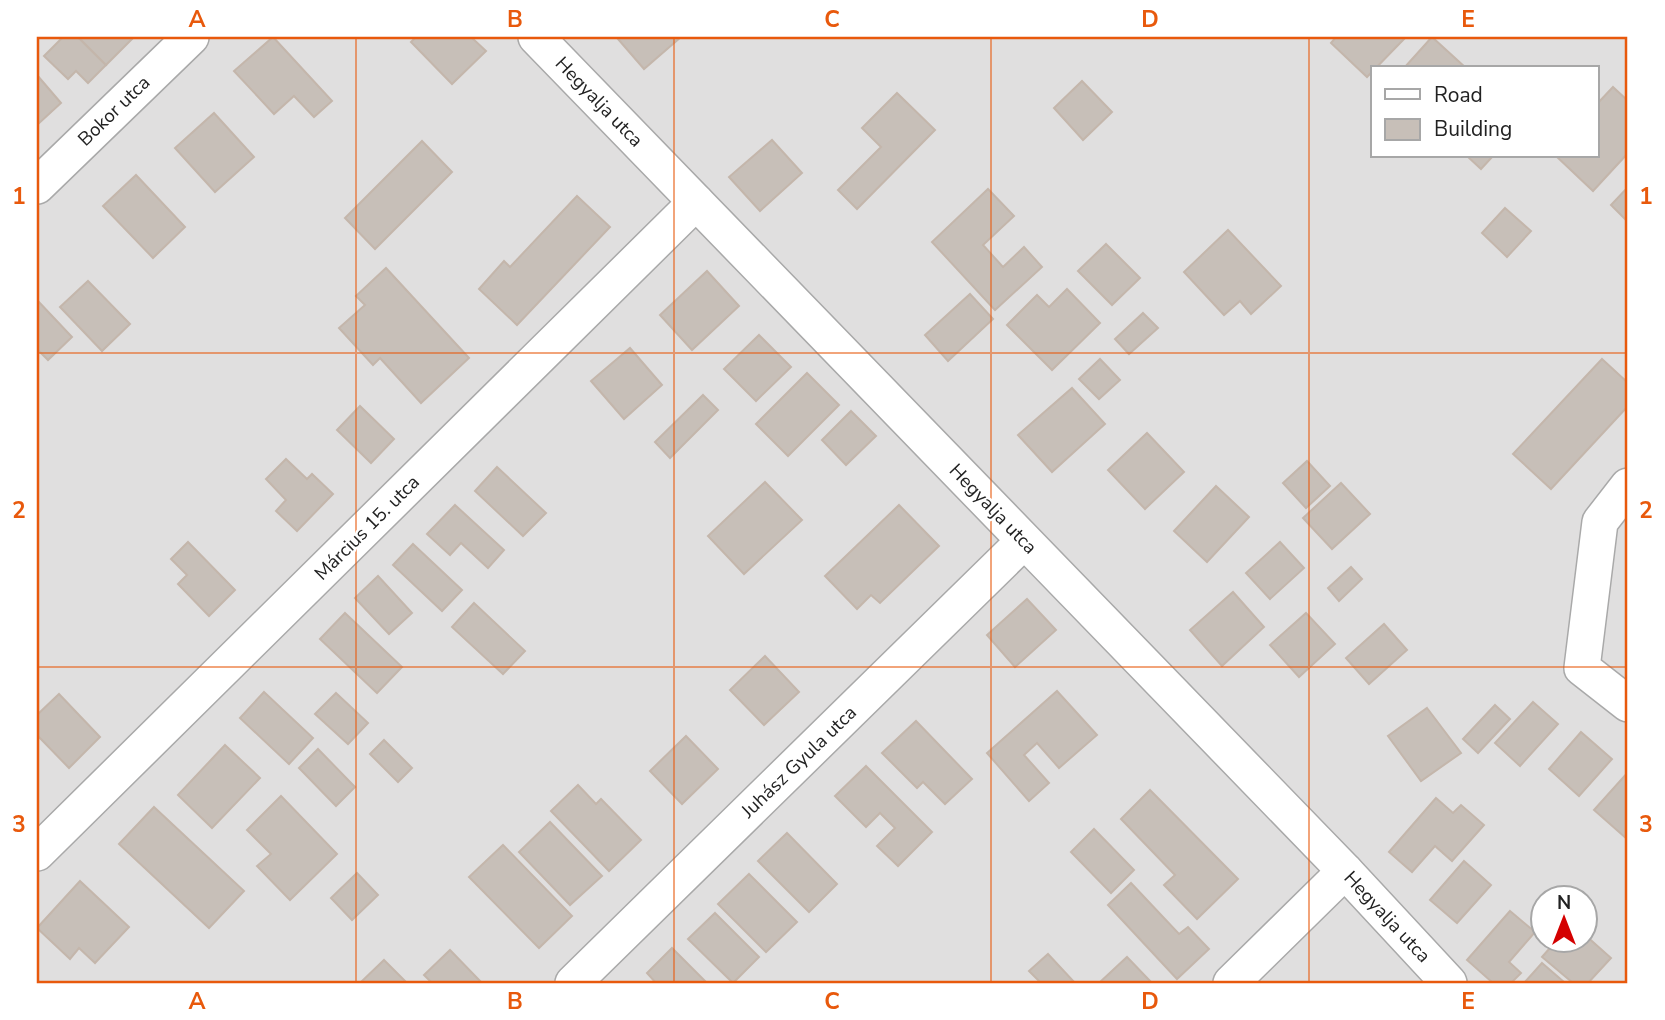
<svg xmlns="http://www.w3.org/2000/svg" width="1665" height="1020" font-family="'Nunito Sans',sans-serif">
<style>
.residential{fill:#e0dfdf;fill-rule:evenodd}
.building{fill:#c7bfb8;stroke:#c4b6ab;stroke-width:2}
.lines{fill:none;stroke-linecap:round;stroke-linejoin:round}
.minor-casing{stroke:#a9a9a9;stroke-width:38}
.minor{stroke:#fff;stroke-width:35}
.grid{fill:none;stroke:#e8590c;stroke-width:2;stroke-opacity:0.55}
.labels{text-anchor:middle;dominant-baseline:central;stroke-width:5;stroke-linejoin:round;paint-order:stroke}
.street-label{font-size:19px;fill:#222;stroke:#fff}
.neatline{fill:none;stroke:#e8590c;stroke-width:2.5}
.grid-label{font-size:23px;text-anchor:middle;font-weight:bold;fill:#e8590c}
</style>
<rect width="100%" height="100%" fill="#f2efe9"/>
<path class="residential" d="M37,37H1628V983H37ZM1373,68H1597V156H1373ZM1542,898H1584V940H1542Z"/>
<g class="building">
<polygon points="63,37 78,37 106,65 88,83 76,71 68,79 44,56"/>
<polygon points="78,37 131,37 133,38 106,65"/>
<polygon points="273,37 332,101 314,117 294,96 274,114 234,71"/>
<polygon points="416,37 471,37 486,51 452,84 411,42"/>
<polygon points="620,37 681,37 644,69 618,39"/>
<polygon points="1336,37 1406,37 1367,77 1331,43"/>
<polygon points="1432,37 1466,68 1404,68"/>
<polygon points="37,75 61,103 37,125"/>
<polygon points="1082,81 1112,112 1083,140 1054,108"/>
<polygon points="1613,87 1628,101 1628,153 1593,191 1556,156 1597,156 1597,104"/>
<polygon points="897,93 935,130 857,209 838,190 881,147 862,128"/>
<polygon points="214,113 254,157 215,192 175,148"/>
<polygon points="772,140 802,173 760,211 729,177"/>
<polygon points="422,141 452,172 375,249 345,218"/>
<polygon points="1467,156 1493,156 1481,169"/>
<polygon points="136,175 185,227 153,258 103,206"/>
<polygon points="1628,187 1628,222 1611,205"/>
<polygon points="988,189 1014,216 983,245 1003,267 1024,247 1042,267 995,310 932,242"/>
<polygon points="577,196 610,227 517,325 479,289 504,261 510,267"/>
<polygon points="1505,208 1531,231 1507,257 1482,233"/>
<polygon points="1228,230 1281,286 1251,314 1240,301 1224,315 1184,272"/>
<polygon points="1106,244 1140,278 1112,305 1078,271"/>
<polygon points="386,268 469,358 421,403 380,358 373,365 339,328 365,305 356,296"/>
<polygon points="707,271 739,306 692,350 660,315"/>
<polygon points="88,281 130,324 102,351 60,307"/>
<polygon points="1067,289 1100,323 1052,370 1007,325 1037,295 1049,307"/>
<polygon points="970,294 993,319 948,361 925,335"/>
<polygon points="37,300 72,337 48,360 37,349"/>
<polygon points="1143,313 1158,328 1129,354 1115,339"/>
<polygon points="759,335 791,367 756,401 724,369"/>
<polygon points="630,348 662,385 624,419 591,381"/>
<polygon points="1100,359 1120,380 1099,399 1079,379"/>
<polygon points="1602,359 1628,383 1628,406 1551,489 1513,454"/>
<polygon points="807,373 839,405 788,456 756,424"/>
<polygon points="1072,388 1105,424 1052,472 1018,435"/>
<polygon points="703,395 718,410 670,458 655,442"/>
<polygon points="360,406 394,439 371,463 337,430"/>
<polygon points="851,411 876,436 846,465 822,440"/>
<polygon points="1147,433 1184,472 1145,509 1108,470"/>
<polygon points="286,459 307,479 312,474 333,494 297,531 276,511 286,500 266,479"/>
<polygon points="1307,461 1330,486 1306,508 1283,483"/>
<polygon points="497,467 546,513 523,536 475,491"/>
<polygon points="765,482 802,520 744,574 708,536"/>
<polygon points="1341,483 1370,514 1332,549 1303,518"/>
<polygon points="1216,486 1249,517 1207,562 1174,531"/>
<polygon points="455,505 504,550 488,568 461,543 450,555 427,534"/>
<polygon points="899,505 939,546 880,603 871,595 857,609 825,576"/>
<polygon points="188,542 235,590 209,616 178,584 187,575 171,559"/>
<polygon points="1280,542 1304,568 1270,599 1246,573"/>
<polygon points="413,544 462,590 442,611 393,565"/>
<polygon points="1351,567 1362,579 1339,601 1328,588"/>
<polygon points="378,576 412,613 389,634 355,598"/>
<polygon points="1233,592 1264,627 1222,666 1190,630"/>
<polygon points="1027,599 1056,630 1015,667 987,635"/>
<polygon points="474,603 525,651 503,674 452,627"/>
<polygon points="345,613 402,667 377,693 320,639"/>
<polygon points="1306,613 1335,644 1299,677 1270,645"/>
<polygon points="1384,624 1407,650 1369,684 1346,658"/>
<polygon points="765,656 799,692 764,725 730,690"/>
<polygon points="1057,691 1097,735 1059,768 1037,743 1024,755 1049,783 1029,801 987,753"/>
<polygon points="264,692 313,738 289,764 240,718"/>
<polygon points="336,693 368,723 348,744 315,714"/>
<polygon points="59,694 100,737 69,768 37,735 37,715"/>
<polygon points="1533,702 1558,724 1520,766 1495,743"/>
<polygon points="1495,705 1510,719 1478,753 1463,739"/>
<polygon points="1427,708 1461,753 1421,781 1388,736"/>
<polygon points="916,721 972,779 945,804 923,782 917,788 882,753"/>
<polygon points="1581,732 1612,759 1579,796 1549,769"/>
<polygon points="686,736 718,769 682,804 650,771"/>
<polygon points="384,740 412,768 398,782 370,754"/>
<polygon points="225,745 260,778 212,828 178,795"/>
<polygon points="318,749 355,787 336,806 299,768"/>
<polygon points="866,766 932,832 898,866 877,846 895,828 880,813 866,827 835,796"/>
<polygon points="1628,772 1628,839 1627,839 1594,810"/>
<polygon points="578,785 596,804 601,799 641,840 609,871 551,811"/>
<polygon points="1150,790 1238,879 1197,919 1164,885 1175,875 1121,819"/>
<polygon points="281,796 337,854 290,900 257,866 271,854 247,830"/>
<polygon points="1436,798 1453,813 1461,805 1484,825 1452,861 1435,846 1412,872 1389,852"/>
<polygon points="154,807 244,891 209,928 119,844"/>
<polygon points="550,822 602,876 570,905 519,852"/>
<polygon points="1094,829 1134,870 1111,893 1071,852"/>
<polygon points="787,833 837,884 809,912 758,861"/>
<polygon points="503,845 572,916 539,948 469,877"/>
<polygon points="1464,861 1491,885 1457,923 1430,900"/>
<polygon points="357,873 378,895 352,920 331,898"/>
<polygon points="749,874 797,922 766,952 718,904"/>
<polygon points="80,881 129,927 95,963 79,948 70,959 37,928"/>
<polygon points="1131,883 1179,934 1188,927 1209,949 1177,979 1108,905"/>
<polygon points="1510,911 1535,932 1509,962 1521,973 1511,983 1493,983 1467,960"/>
<polygon points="715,913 759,957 733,983 688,939"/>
<polygon points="1584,934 1611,958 1588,983 1573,983 1542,957 1557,940 1584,940"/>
<polygon points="672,948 707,983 656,983 647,973"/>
<polygon points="450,950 482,983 432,983 424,975"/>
<polygon points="1048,954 1075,983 1041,983 1029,971"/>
<polygon points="1127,957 1152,983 1099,983"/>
<polygon points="384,960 407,983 361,982"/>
<polygon points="1542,963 1564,982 1563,983 1524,983"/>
</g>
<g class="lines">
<g class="minor-casing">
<g id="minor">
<polyline points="536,37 1345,871 1449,983"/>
<polyline points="37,186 191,37"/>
<polyline points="1628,486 1600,522 1582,668 1628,704"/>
<polyline points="37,853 696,202"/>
<polyline points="573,983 1024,541"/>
<polyline points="1231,983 1345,871"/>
</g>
</g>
<use href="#minor" class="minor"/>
</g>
<path class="grid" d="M356,37V983M674,37V983M991,37V983M1309,37V983M37,353H1628M37,667H1628"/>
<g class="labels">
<g class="street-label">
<text transform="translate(599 102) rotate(46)">Hegyalja utca</text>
<text transform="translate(114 111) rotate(-44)">Bokor utca</text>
<text transform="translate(993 509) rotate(46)">Hegyalja utca</text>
<text transform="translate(367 528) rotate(-45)">Március 15. utca</text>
<text transform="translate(799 762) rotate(-44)">Juhász Gyula utca</text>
<text transform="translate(1387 917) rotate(47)">Hegyalja utca</text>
</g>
</g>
<rect width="1665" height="1020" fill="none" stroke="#ffffff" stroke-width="77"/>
<rect x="1371" y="66" width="228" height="91" fill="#ffffff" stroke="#a7a7a7" stroke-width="2"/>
<rect x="1385" y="89" width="35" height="10" fill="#ffffff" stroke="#a7a7a7" stroke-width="2"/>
<text x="1434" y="102" font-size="21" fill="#222222">Road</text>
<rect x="1385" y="119" width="35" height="21" fill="#c7bfb8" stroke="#a7a7a7" stroke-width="2"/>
<text x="1434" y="136" font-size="21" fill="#222222">Building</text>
<g transform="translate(1564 919)"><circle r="33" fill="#ffffff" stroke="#a7a7a7" stroke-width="2"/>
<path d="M0-5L12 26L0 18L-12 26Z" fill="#d40000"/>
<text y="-10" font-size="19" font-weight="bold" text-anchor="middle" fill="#222222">N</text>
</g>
<rect x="38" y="38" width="1588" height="944" class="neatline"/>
<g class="grid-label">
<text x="197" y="27">A</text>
<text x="515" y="27">B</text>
<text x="832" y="27">C</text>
<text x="1150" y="27">D</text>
<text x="1468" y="27">E</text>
<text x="19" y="204">1</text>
<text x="1646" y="204">1</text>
<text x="19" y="518">2</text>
<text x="1646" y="518">2</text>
<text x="19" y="832">3</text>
<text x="1646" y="832">3</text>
<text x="197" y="1009">A</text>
<text x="515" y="1009">B</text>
<text x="832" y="1009">C</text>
<text x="1150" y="1009">D</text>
<text x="1468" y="1009">E</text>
</g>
</svg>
